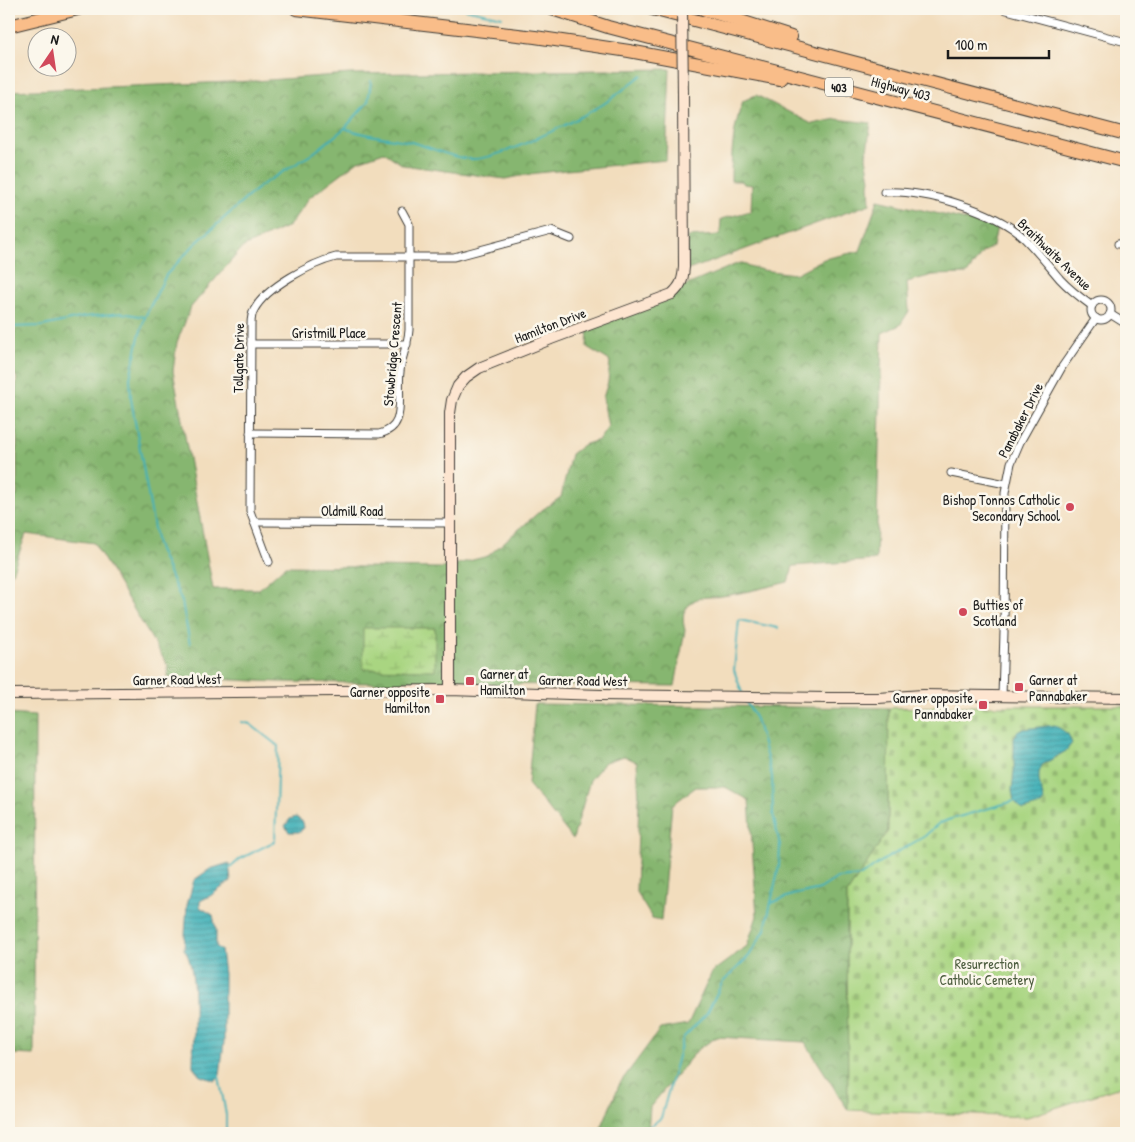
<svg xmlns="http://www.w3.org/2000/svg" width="1135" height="1142" font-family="'Patrick Hand',sans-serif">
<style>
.forest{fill:url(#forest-crowns);stroke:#516946}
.wetland{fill:url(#wetland-marsh);stroke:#62784e}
.cemetery{fill:url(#cemetery-stones);stroke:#62784e}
.water{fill:url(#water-rules);stroke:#2e666a}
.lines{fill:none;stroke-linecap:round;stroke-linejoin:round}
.stream{stroke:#41b1b8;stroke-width:2}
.street-casing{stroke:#3c3934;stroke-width:9}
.secondary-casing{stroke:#3c3934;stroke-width:12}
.highway-casing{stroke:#3c3934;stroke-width:14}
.street{stroke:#fff;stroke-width:7}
.secondary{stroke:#fde5d0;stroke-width:10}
.highway{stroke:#f9bd89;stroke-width:12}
.secondary-bridge-casing{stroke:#3c3934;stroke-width:12;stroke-linecap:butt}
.secondary-bridge{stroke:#fde5d0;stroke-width:10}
.poi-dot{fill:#d1495b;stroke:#fbf7ec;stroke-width:2}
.labels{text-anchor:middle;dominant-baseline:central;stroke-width:5;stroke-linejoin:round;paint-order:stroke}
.shield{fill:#fbf7ec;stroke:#5f5e5a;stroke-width:1}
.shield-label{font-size:12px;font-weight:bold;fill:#1c1c1c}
.street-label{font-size:14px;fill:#1c1c1c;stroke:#fbf7ec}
.poi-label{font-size:14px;fill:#1c1c1c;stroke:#fbf7ec;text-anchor:end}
.park-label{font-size:14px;fill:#4d5d3f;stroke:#fbf7ec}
</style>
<defs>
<pattern id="forest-crowns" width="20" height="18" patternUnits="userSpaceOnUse" patternTransform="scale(1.25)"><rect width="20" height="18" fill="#86b66f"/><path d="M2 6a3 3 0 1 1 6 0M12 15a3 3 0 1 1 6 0" fill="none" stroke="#6d935a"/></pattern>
<pattern id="wetland-marsh" width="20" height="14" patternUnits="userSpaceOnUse" patternTransform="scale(1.25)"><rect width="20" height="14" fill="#a9d581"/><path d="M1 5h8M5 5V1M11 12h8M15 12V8" fill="none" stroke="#91b66f"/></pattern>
<pattern id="cemetery-stones" width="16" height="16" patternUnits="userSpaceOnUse" patternTransform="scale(1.25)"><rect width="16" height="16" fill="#a9d581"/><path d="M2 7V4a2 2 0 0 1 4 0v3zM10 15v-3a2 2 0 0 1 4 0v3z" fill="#91b66f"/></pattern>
<pattern id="water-rules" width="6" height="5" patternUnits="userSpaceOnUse" patternTransform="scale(1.25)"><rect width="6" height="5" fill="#41b1b8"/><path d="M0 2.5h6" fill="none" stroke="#368f95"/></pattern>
</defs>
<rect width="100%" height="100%" fill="#fbf7ec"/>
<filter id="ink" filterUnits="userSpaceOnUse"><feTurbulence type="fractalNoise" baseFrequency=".02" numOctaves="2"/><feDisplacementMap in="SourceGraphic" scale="10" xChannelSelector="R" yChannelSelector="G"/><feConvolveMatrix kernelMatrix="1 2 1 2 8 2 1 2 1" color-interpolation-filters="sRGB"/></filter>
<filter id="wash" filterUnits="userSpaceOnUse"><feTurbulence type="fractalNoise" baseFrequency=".0096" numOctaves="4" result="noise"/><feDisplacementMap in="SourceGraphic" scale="20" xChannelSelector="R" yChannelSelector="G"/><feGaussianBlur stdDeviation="1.12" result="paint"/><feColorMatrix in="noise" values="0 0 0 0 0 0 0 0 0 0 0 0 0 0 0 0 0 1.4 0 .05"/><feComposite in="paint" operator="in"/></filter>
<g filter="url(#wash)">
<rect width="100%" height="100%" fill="#f2ddbd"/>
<g class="forest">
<path d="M670,69L666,160L537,173L505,179L403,165L384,152L358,161L309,198L289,226L243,247L191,307L177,342L173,371L213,589H259L285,566L442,568L488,556L539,512L561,497L571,454L583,445L599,440L608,427L603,398L608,382L610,361L587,347L588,327L739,263L762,270L795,274L824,259L860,251L878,200L997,227L993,246L982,253L967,274L933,275L907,282L909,311L900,325L882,333L876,560L793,566L788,582C766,587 744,593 722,596C711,598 702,595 692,602C682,609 682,620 685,630L675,686L279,682L168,677V666L94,543L26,534L9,581V496H17V427H9V419L13,420L17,378L9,365V91L255,81L350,74Z"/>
<path d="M756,95L812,124L836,119L871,123L866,157L870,179L869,185L870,204L688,270V237L720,235L721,219L751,211L752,185L744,184L742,181H731C731,154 733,127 743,101Z"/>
<polygon points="535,704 889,708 888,831 847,894 848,1110 805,1042 717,1037 698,1049 650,1107 648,1133 599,1133 620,1083 660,1029 688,1024 712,972 747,946 757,916 749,800 725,787 696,787 672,805 661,920 652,918 636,892 639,798 637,762 624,756 605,762 590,780 573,839 528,784"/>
<polygon points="9,714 35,716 34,1055 9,1054"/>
</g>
<polygon class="wetland" points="363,628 435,628 435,670 363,669"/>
<polygon class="cemetery" points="969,706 1126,706 1126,1085 1027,1117 848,1110 847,894 888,831 889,708"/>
<g class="water">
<polygon points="1055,725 1068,734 1072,743 1066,751 1042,765 1039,773 1039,781 1044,801 1041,805 1023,810 1014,801 1012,790 1014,771 1014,739 1017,732 1024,729"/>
<polygon points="296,817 303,822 304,828 299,832 289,832 285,826 290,819"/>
<path d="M229,863L231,881L210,896L200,901V907L213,915L216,930V946L221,950L224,974V1042L220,1075L215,1081L199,1075L193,1066C193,1039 199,968 184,949L187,905L194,880L210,869Z"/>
</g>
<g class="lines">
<g class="stream">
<polyline points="465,9 502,17"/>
<polyline points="762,9 780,14"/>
<path d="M345,128C366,137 389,137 411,142C431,147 450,158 470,159C498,161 576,120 602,105C616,96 629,85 642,75"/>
<polyline points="9,327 43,326 84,317 122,313 145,317"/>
<polyline points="190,644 182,602 157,545 131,399 130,378 139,337 145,317 166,275 194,245 260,186 312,154 345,128 368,102 371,81"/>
<polyline points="742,693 734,670 739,620 778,628"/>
<polyline points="229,869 240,859 275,841 278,746 250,724 242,722"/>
<polyline points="771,903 792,895 820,889 837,878 861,876 882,861 925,836 938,824 948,820 1014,801"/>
<polyline points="219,1076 226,1115 226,1133"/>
<polyline points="641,1133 661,1118 683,1038 707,1013 722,983 749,956 765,930 779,866 780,845 773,814 772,776 756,719 745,700"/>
</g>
</g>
</g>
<g filter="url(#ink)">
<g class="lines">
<g class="street-casing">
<g id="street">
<polyline points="1003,9 1126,42"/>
<path d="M884,192C924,190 995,210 1024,238C1037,251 1048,265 1060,279C1069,289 1081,298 1092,306"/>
<polyline points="1118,244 1126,243"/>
<circle cx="1101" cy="310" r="10"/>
<polyline points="1110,314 1126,324"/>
<polyline points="251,344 407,344"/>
<path d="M250,433L379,434C387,432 394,428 397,420C402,408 398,386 400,372C401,358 408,345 409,330V224L402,211"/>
<polyline points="951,473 1006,484"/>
<polyline points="254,522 450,523"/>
<path d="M269,562L250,511L251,325C251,320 251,315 254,310C266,287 312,263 336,257H454L551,231L571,239"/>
<polyline points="1002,696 1004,632 1005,493 1011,463 1020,442 1062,367 1096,318"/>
</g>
</g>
<g class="secondary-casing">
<g id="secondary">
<path d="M450,690V413L452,400L458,386L466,377L479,368L551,339L672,294C681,286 683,280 684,267L683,95"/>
<polyline points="9,694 450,690 600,695 829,698 878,698 923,695 1126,698"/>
</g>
</g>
<g class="highway-casing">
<g id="highway">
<polyline points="296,9 535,37 629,51 780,79"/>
<polyline points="552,9 608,27 1126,162"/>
<polyline points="652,9 1126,134"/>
<polyline points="703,9 791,37"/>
<polyline points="9,26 78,9"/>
</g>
</g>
<use href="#street" class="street"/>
<use href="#secondary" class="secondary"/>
<use href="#highway" class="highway"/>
<g class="secondary-bridge-casing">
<polyline id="secondary-bridge" points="682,9 683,95"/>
</g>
<use href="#secondary-bridge" class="secondary-bridge"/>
</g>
</g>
<g class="poi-dot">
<circle cx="1070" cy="507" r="5"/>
<circle cx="963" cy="612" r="5"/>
<rect x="465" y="676" width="10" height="10" rx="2.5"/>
<rect x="1014" y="682" width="10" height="10" rx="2.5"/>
<rect x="435" y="694" width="10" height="10" rx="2.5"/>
<rect x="978" y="700" width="10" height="10" rx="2.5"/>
</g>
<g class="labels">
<rect class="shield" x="825" y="77.5" width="28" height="19" rx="4"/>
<g class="shield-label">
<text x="839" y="87">403</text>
</g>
<g class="street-label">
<text transform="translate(901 88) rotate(15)">Highway 403</text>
<text transform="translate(1055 254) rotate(44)">Braithwaite Avenue</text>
<text transform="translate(550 325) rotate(-21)">Hamilton Drive</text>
<text x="329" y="332">Gristmill Place</text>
<text transform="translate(392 354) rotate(-85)">Stowbridge Crescent</text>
<text transform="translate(238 358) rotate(-89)">Tollgate Drive</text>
<text transform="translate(1020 420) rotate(-63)">Panabaker Drive</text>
<text x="352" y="510">Oldmill Road</text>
<text transform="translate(177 679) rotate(-1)">Garner Road West</text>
<text transform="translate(583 680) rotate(1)">Garner Road West</text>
</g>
<g class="poi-label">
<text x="1060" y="499">Bishop Tonnos Catholic<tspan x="1060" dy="16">Secondary School</tspan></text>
<text x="973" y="604" text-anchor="start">Butties of<tspan x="973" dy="16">Scotland</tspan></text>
<text x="480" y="673" text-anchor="start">Garner at<tspan x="480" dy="16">Hamilton</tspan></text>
<text x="1029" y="679" text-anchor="start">Garner at<tspan x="1029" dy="16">Pannabaker</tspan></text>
<text x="430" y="691">Garner opposite<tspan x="430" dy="16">Hamilton</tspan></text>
<text x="973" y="697">Garner opposite<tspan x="973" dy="16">Pannabaker</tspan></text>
</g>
<g class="park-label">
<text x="987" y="963">Resurrection<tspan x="987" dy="16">Catholic Cemetery</tspan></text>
</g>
</g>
<rect width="1135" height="1142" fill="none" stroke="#fbf7ec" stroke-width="30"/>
<g transform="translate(52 52) rotate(13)"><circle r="24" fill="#fbf7ec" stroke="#a29f99"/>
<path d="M0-4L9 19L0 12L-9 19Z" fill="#d1495b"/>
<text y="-8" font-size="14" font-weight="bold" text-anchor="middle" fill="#1c1c1c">N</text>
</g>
<path d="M948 50v8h101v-8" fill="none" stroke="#1c1c1c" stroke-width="2.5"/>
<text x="955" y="50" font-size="15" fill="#1c1c1c" stroke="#fbf7ec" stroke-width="4" paint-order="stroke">100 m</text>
</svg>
